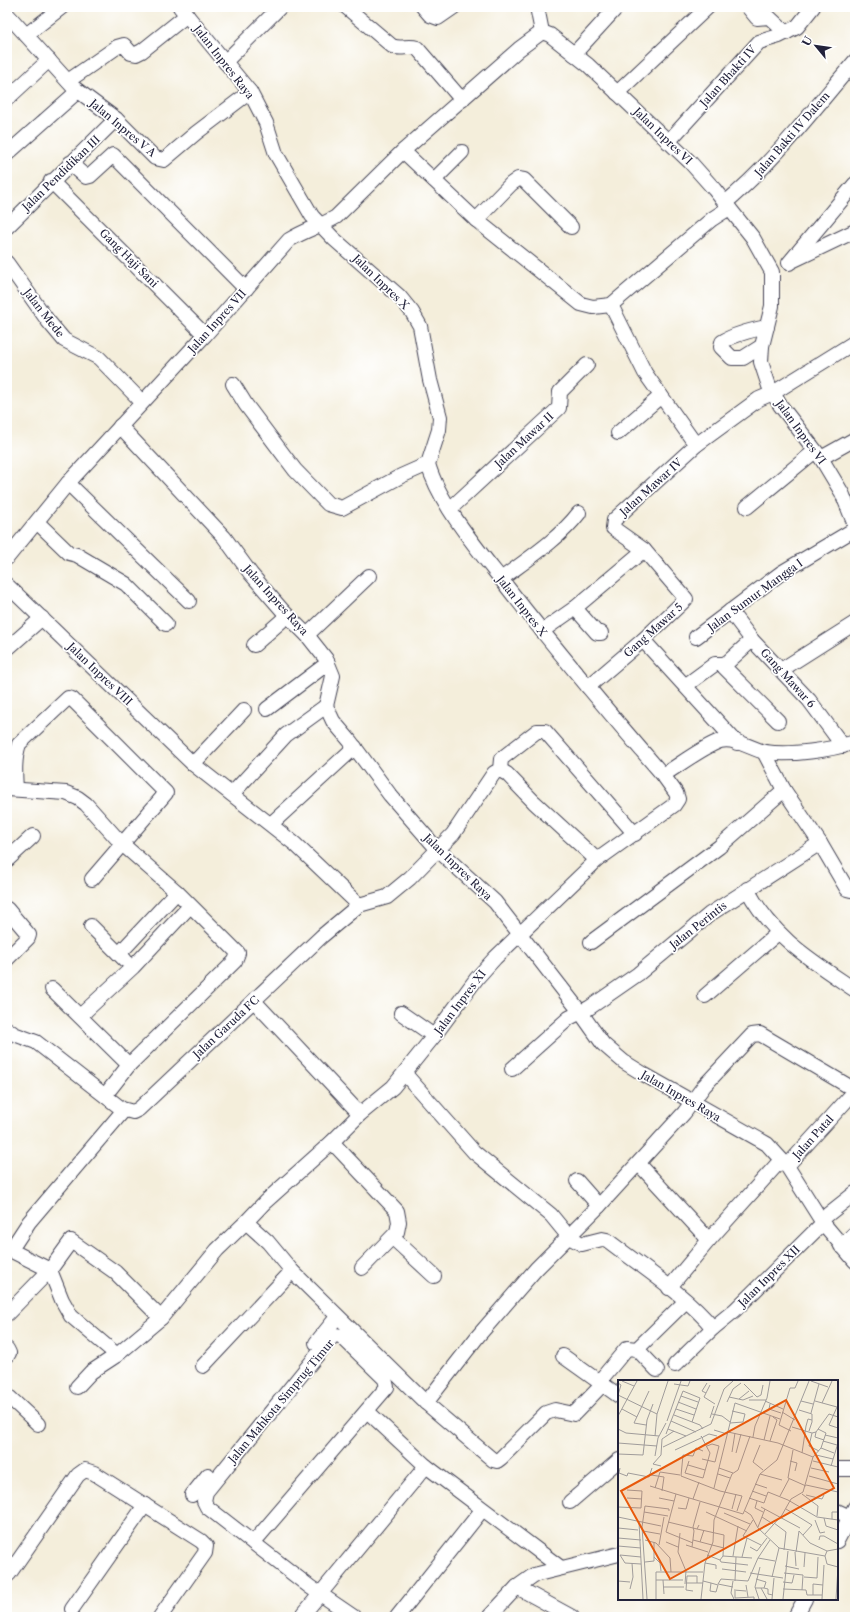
<svg xmlns="http://www.w3.org/2000/svg" width="862" height="1624" font-family="'Libre Caslon Text',serif">
<style>
.lines{fill:none;stroke-linecap:round;stroke-linejoin:round}
.minor-casing{stroke:#424153;stroke-width:16}
.minor{stroke:#fff;stroke-width:14}
.labels{text-anchor:middle;dominant-baseline:central;stroke-width:3.5;stroke-linejoin:round;paint-order:stroke}
.street-label{font-size:11px;fill:#22223b;stroke:#fff}
.inset-road{fill:none;stroke:#a09c9b;stroke-width:1}
.view{fill:#e8590c;fill-opacity:0.15;stroke:#e8590c;stroke-width:2}
.inset-edge{fill:none;stroke:#22223b;stroke-width:2}
</style>
<rect width="100%" height="100%" fill="#fff"/>
<filter id="ink" filterUnits="userSpaceOnUse"><feTurbulence type="fractalNoise" baseFrequency=".025" numOctaves="2"/><feDisplacementMap in="SourceGraphic" scale="8" xChannelSelector="R" yChannelSelector="G"/><feConvolveMatrix kernelMatrix="1 2 1 2 8 2 1 2 1" color-interpolation-filters="sRGB"/></filter>
<filter id="wash" filterUnits="userSpaceOnUse"><feTurbulence type="fractalNoise" baseFrequency=".012" numOctaves="4" result="noise"/><feDisplacementMap in="SourceGraphic" scale="16" xChannelSelector="R" yChannelSelector="G"/><feGaussianBlur stdDeviation="0.9" result="paint"/><feColorMatrix in="noise" values="0 0 0 0 0 0 0 0 0 0 0 0 0 0 0 0 0 1.4 0 .05"/><feComposite in="paint" operator="in"/></filter>
<g filter="url(#wash)">
<rect width="100%" height="100%" fill="#f4eedb"/>
</g>
<g filter="url(#ink)">
<g class="lines">
<g class="minor-casing">
<g id="minor">
<path d="M180,7L250,92L266,123L276,154L312,216L334,239L399,296L412,312L420,326L430,380L440,417L439,430L428,464C440,506 481,553 508,588C558,652 610,714 663,775L676,793L678,799L674,805L597,860L495,958L477,978L434,1036L393,1087L360,1114L332,1142L265,1202L246,1222L268,1242L292,1271L426,1403L493,1460L497,1461L501,1458L546,1413L555,1410L574,1414L603,1384V1377L627,1348L637,1349L686,1301"/>
<path d="M346,7L392,46C400,50 408,45 417,48L462,100"/>
<polyline points="423,7 430,15 438,18 454,7"/>
<polyline points="537,7 542,32"/>
<polyline points="748,7 757,18 769,17 786,33"/>
<polyline points="7,14 73,87 116,119 155,158 164,160 196,133 250,92"/>
<polyline points="26,35 62,7"/>
<polyline points="574,54 617,7"/>
<polyline points="225,62 280,7"/>
<polyline points="68,81 117,47 124,45 131,53 136,54 142,51 187,15"/>
<polyline points="617,93 708,7"/>
<polyline points="7,99 49,60"/>
<polyline points="668,142 759,42 779,36 797,27 813,7"/>
<polyline points="403,151 475,219 581,304 593,307 611,305 712,219 729,208"/>
<polyline points="7,154 78,91"/>
<polyline points="70,163 86,177 90,176 113,155 246,289"/>
<polyline points="434,180 462,152"/>
<polyline points="51,181 205,335"/>
<path d="M725,203C774,162 813,110 855,61"/>
<polyline points="476,220 511,184 518,179 524,180 571,227"/>
<polyline points="7,227 116,119"/>
<polyline points="792,261 855,231"/>
<polyline points="7,263 48,321 64,340 99,358 142,402"/>
<polyline points="789,263 855,184"/>
<polyline points="611,305 645,373 696,445"/>
<path d="M762,346L743,358H732L721,347L722,342C735,334 751,330 767,327"/>
<polyline points="233,384 246,405 295,470 328,504 342,508 401,476 428,464"/>
<polyline points="120,426 224,537 251,574 283,611 307,635 326,659 333,676 326,706 333,721 350,741 390,795 438,850 495,902 581,1013 603,1044 624,1062 645,1075 767,1144 787,1166 823,1223 855,1261"/>
<polyline points="618,433 661,396"/>
<polyline points="821,458 855,439"/>
<polyline points="68,483 189,601"/>
<polyline points="747,507 815,451"/>
<polyline points="450,509 559,408 560,392 587,365"/>
<polyline points="37,522 69,553 77,555 126,584 166,624"/>
<path d="M7,558L68,483L205,335L289,240C305,230 321,226 336,217L403,151L519,49L542,32L550,35L588,65L690,162L714,189L753,238L772,272V306L762,346L761,362L769,386L780,405L821,458L842,493L855,525"/>
<path d="M501,579C528,559 559,539 579,513"/>
<polyline points="7,585 193,764 295,844 359,905"/>
<polyline points="575,608 597,633 601,633"/>
<polyline points="730,611 752,640 809,700 843,746"/>
<polyline points="542,631 575,608 644,550"/>
<polyline points="307,635 369,576"/>
<polyline points="696,637 781,573 855,529"/>
<polyline points="643,640 685,686 715,664 724,664 729,661 752,640"/>
<polyline points="254,645 287,616"/>
<polyline points="7,649 42,618"/>
<polyline points="721,664 778,721"/>
<polyline points="781,670 855,623"/>
<polyline points="685,686 737,743"/>
<polyline points="588,687 643,640 686,599 644,550 613,528 614,520 696,445 759,399 773,393 855,342"/>
<polyline points="267,709 328,663"/>
<polyline points="764,752 784,790 820,843 847,889 851,890 855,887"/>
<polyline points="193,764 244,710"/>
<polyline points="500,770 501,759 537,731 545,731 635,834"/>
<polyline points="500,770 507,774 534,802 597,860"/>
<path d="M663,775C678,766 704,746 720,741C735,737 751,749 765,752C790,756 831,750 855,742"/>
<polyline points="7,789 66,793 78,798 86,804 121,843 177,892 238,953 235,961 129,1065 52,989"/>
<path d="M16,789C15,774 14,759 19,744L68,698L72,699L166,793L92,879"/>
<polyline points="232,794 286,735 326,706"/>
<polyline points="271,824 355,747"/>
<polyline points="7,860 33,836"/>
<path d="M747,889C773,938 811,960 855,990"/>
<polyline points="7,909 29,935 28,938 7,959"/>
<polyline points="91,926 125,960"/>
<polyline points="591,942 719,847 784,790"/>
<polyline points="119,954 177,892"/>
<polyline points="705,996 778,933"/>
<polyline points="254,1001 360,1114"/>
<polyline points="401,1013 434,1036"/>
<polyline points="80,1016 133,967 190,906"/>
<polyline points="7,1029 14,1034 36,1042 122,1109 133,1112 139,1109 322,936 359,905 387,897 410,878 453,834 494,773 500,770"/>
<polyline points="512,1069 569,1018 589,1008 638,974 710,914 820,843"/>
<path d="M405,1074L474,1152L551,1215L569,1237L582,1244L602,1239L607,1240C642,1267 686,1295 713,1328"/>
<polyline points="110,1089 129,1065"/>
<polyline points="332,1142 397,1211 399,1222 397,1232 362,1268"/>
<polyline points="639,1164 709,1240"/>
<polyline points="787,1166 855,1091"/>
<polyline points="577,1181 599,1206 684,1113 704,1086 752,1035 760,1034 855,1090"/>
<polyline points="821,1220 855,1193"/>
<polyline points="393,1238 434,1276"/>
<polyline points="841,1246 855,1233"/>
<polyline points="669,1288 709,1240 781,1160"/>
<polyline points="7,1314 50,1270 71,1241 115,1272 161,1318"/>
<polyline points="316,1343 337,1317"/>
<polyline points="7,1349 9,1353 7,1356"/>
<polyline points="637,1349 657,1370"/>
<polyline points="117,1355 71,1316 62,1300 50,1270 12,1251 12,1248 29,1222 124,1110"/>
<polyline points="563,1356 619,1396"/>
<polyline points="675,1365 713,1328 735,1310 823,1223"/>
<polyline points="203,1366 292,1271"/>
<polyline points="77,1387 91,1372 117,1355 161,1318 217,1250 246,1222"/>
<polyline points="7,1395 38,1424"/>
<polyline points="426,1403 478,1336 536,1269 599,1206"/>
<polyline points="367,1411 426,1466 561,1568"/>
<polyline points="837,1469 855,1469"/>
<polyline points="192,1495 208,1475"/>
<polyline points="570,1502 619,1460"/>
<polyline points="837,1511 850,1517"/>
<polyline points="837,1541 855,1507"/>
<polyline points="253,1543 387,1387 385,1379 341,1336 335,1335 331,1338 206,1492 204,1501 207,1507 310,1587 354,1617"/>
<polyline points="9,1574 78,1475 85,1470 94,1473 201,1541 206,1546 205,1553 160,1617"/>
<polyline points="517,1587 572,1617"/>
<polyline points="72,1609 145,1505"/>
<polyline points="301,1617 426,1466"/>
<polyline points="397,1617 482,1510"/>
<polyline points="489,1617 517,1587 534,1575 619,1554"/>
<polyline points="795,1617 805,1599"/>
</g>
</g>
<use href="#minor" class="minor"/>
</g>
</g>
<g class="labels">
<g class="street-label">
<text transform="translate(224 62) rotate(52)">Jalan Inpres Raya</text>
<text transform="translate(728 76) rotate(-48)">Jalan Bhakti IV</text>
<text transform="translate(123 128) rotate(40)">Jalan Inpres V A</text>
<text transform="translate(792 134) rotate(-49)">Jalan Bakti IV Dalem</text>
<text transform="translate(663 136) rotate(44)">Jalan Inpres VI</text>
<text transform="translate(61 173) rotate(-44)">Jalan Pendidikan III</text>
<text transform="translate(129 258) rotate(45)">Gang Haji Sani</text>
<text transform="translate(381 282) rotate(44)">Jalan Inpres X</text>
<text transform="translate(44 313) rotate(52)">Jalan Mede</text>
<text transform="translate(217 321) rotate(-48)">Jalan Inpres VII</text>
<text transform="translate(801 432) rotate(54)">Jalan Inpres VI</text>
<text transform="translate(524 440) rotate(-43)">Jalan Mawar II</text>
<text transform="translate(651 487) rotate(-42)">Jalan Mawar IV</text>
<text transform="translate(755 595) rotate(-36)">Jalan Sumur Mangga I</text>
<text transform="translate(276 600) rotate(48)">Jalan Inpres Raya</text>
<text transform="translate(522 606) rotate(52)">Jalan Inpres X</text>
<text transform="translate(653 630) rotate(-42)">Gang Mawar 5</text>
<text transform="translate(100 674) rotate(44)">Jalan Inpres VIII</text>
<text transform="translate(788 678) rotate(48)">Gang Mawar 6</text>
<text transform="translate(458 867) rotate(44)">Jalan Inpres Raya</text>
<text transform="translate(698 925) rotate(-38)">Jalan Perintis</text>
<text transform="translate(460 1002) rotate(-53)">Jalan Inpres XI</text>
<text transform="translate(226 1027) rotate(-43)">Jalan Garuda FC</text>
<text transform="translate(681 1096) rotate(30)">Jalan Inpres Raya</text>
<text transform="translate(813 1137) rotate(-48)">Jalan Patal</text>
<text transform="translate(769 1276) rotate(-45)">Jalan Inpres XII</text>
<text transform="translate(281 1401) rotate(-50)">Jalan Mahkota Simprug Timur</text>
</g>
</g>
<g transform="translate(618 1380)">
<rect width="220" height="220" fill="#f4eedb"/>
<path class="inset-road" d="M4,1L16,6M193,1L210,7M0,3L3,5L0,15M56,4L70,6L72,1M126,4L139,17L143,15L145,5M92,5L86,17L97,24M88,13L84,11L89,3M0,15L39,34M63,16L80,22M111,17L125,20L135,16M121,19L131,11M131,20H148M147,21L165,29M183,21L195,24M197,21L219,27M60,22L78,29M109,22L115,9L123,3M204,23L214,1M152,24L151,29L163,33M219,27L211,45L220,48M4,29L19,37M58,29L76,35M181,30L194,34V42L191,51M164,32L177,40M193,33L201,4M94,34L104,36L112,42M56,35L82,45L85,49M0,36L19,1M92,38L96,26M49,41L63,1M53,41L65,11L82,18L74,42M112,43L125,42L127,34L114,31M28,45L16,43L31,11M174,47L194,53L191,66L201,71M0,49L8,53L41,56M50,49L68,56M96,50L109,54M173,51L161,45L172,8H177L180,1M110,52L160,63L195,77L185,112L173,119L164,135L147,154M198,52L197,57L206,60M194,53L198,52L211,34L220,37M48,54L53,41L78,52M207,55L220,58M37,56L39,34L50,1M85,57L91,54L99,56M135,57L137,46L149,18L152,1M146,60L152,36M152,61L159,40L155,37M205,61L219,65M0,63L39,66M142,65L135,82L145,90M45,67L93,44L106,9L115,1M203,68L216,73M57,70L83,58M175,70L170,98L188,106M85,71L78,68L75,76L65,75L63,96L102,111L124,116L119,131M114,72L117,53M118,73L123,54M184,73L188,46L190,39L194,40M0,74L25,75L29,40L35,24M198,75L215,79M37,76L40,58L48,43M195,77L203,68L208,53L200,49M84,79L97,82L101,66L94,64L89,66M71,81L67,93L85,98L92,73L83,56L85,58M172,81L179,83L177,91M195,81L220,87M70,85L87,90M43,86L35,84L43,75L44,59L56,51M213,86L220,63M2,88L1,93L9,96L10,93L31,97L34,88M101,88L115,93M193,88L211,92M100,94L112,98M142,94L164,100M33,95L46,97L44,111M191,96L220,104M137,104L149,108M188,105L220,112M32,106L58,114M37,108L42,92L62,95M96,108L117,23L162,39M134,111L148,116M184,114L200,126L199,136M188,115L204,119L206,115M162,116L171,99M9,118L24,119M41,118L56,121M131,118L146,123L150,112L170,120L199,137L220,140M75,119L81,102M139,121L137,128L145,132M0,127L23,128L24,111L9,110M143,127L182,148M60,128L68,129L71,118M114,129L118,114M168,129L194,145L185,155M127,131L133,135L140,148L161,168L207,176M26,132L50,136M88,132L129,151M106,133L132,144M0,137L43,146M144,137L155,144M206,138L208,146L220,150M214,139V132H220M135,140L125,156L143,165M197,140L202,153L207,152M21,142L25,219M50,142L79,149M156,143L168,152L166,170M81,145L79,149L106,155L105,176L102,180M140,147L147,129M0,148L20,150M25,151L42,154M62,153L60,172L68,191M0,158L23,160M27,160L38,163L52,178L53,192M75,160L94,165M201,160L202,156H206L220,164M48,162L60,167M82,162L86,150M75,163L48,152L58,114L125,134L142,94L159,80L191,1M41,165L46,137M68,165L90,172M94,165L106,168M0,166L23,168M74,167L76,151L75,147L82,122M132,167L139,171L149,158M177,172L178,186M178,172L181,151L192,163L209,171M89,175L102,180L103,182L130,185M105,176L134,178M115,176L120,146M36,177L42,183L43,191M124,177L129,158M140,178L157,181M27,182L36,181V162M7,183L2,175L23,177M7,183L23,184M87,183L98,185V189M167,186L181,189M186,187L187,173M104,189L128,192M132,193L165,198M166,193L185,195L184,210M154,197L161,168M186,197L199,198L200,177M38,200H65M45,200L46,214M0,201L12,202M85,201L93,203L100,205L98,212L92,211L93,203M115,201L113,213L116,219M117,201L118,177M165,202L174,203L176,195M69,203H85M67,204L68,191M100,204L103,199L130,201L140,178L152,160M100,204L115,207M128,205L130,217M45,207H66M137,208H146L148,202L138,199M143,208L149,219M146,208L150,209V214L155,215M12,209L15,197L14,183M165,209L188,210L189,215H204M116,210L128,211M75,211L68,210L69,196H79V203M117,211V218L136,217V219M195,215V204L205,205M29,219L24,147L27,126L51,129V131M38,219V192H85M83,219L87,183L95,162L96,140L114,94L120,90L132,56M141,219L137,207L142,187M154,219L156,198M165,219L170,171M204,219L206,185M218,219L220,187L209,184L207,176L209,171L220,169"/>
<path class="view" d="M168,20L216,108L52,199L3,111Z"/>
<rect width="220" height="220" class="inset-edge"/>
</g>
<rect width="862" height="1624" fill="none" stroke="#fff" stroke-width="24"/>
<g transform="translate(816 46) rotate(299)" stroke="#ffffff" stroke-width="3" paint-order="stroke">
<path d="M0-3L7 15L0 10L-7 15Z" fill="#22223b"/>
<text y="-6" font-size="11" font-weight="bold" text-anchor="middle" fill="#22223b">U</text>
</g>
</svg>
